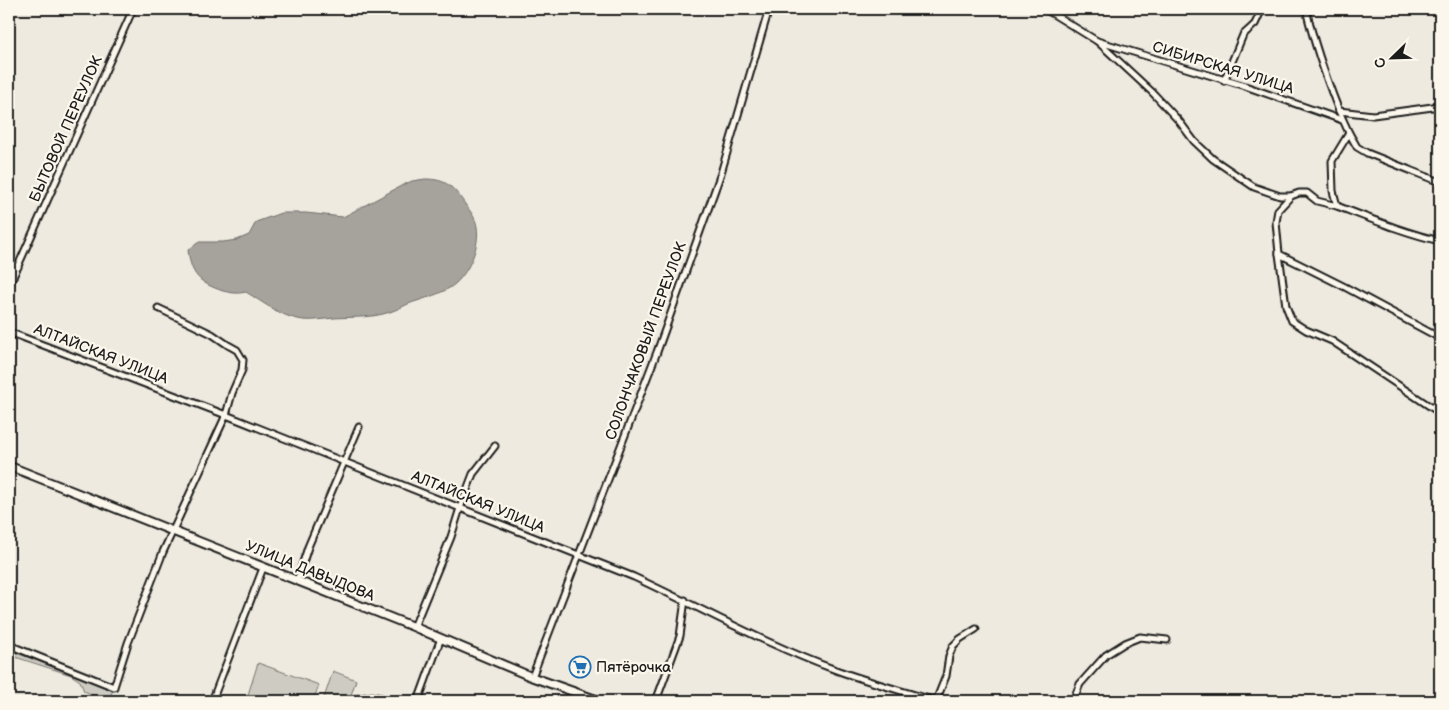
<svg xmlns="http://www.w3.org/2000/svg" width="1449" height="710" font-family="'Balsamiq Sans',sans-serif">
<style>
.green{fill:#ceccc2;stroke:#75746f}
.water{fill:#a6a39d;stroke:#6f6d69}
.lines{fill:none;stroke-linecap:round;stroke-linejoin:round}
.minor-casing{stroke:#1c1c1c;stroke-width:9}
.secondary-casing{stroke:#1c1c1c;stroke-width:11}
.minor{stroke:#fbf7ec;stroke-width:5}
.secondary{stroke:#fbf7ec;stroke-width:7}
.labels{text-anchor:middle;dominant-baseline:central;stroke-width:4.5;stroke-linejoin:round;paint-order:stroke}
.street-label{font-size:15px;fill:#1c1c1c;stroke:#fbf7ec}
.poi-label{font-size:15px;fill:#1c1c1c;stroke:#fbf7ec;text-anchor:start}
</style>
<rect width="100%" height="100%" fill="#eeeadf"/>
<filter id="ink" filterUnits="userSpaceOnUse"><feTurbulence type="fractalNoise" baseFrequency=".02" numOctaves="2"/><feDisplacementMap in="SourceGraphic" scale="10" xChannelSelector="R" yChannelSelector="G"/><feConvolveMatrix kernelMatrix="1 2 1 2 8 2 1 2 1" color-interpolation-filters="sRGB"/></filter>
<g filter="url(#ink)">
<g class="green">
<polygon points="9,650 113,690 108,701 84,691 80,681 71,675 9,655"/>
<polygon points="258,663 319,685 313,701 246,701"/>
<polygon points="333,671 356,680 349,701 333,701 324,698"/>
<polygon points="372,692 383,694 398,701 351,701 353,695"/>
</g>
<path class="water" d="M425,179C447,179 453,187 465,204C470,211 476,218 477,227C480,245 470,270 456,283C446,293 422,299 408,304C400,308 392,312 383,314C367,318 350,317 334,318C323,319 314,321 303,320C281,317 264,303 246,292C238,294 231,293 223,291C199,283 191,275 188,250L199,242H223L237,240L249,235L256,222L281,213H306L343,217L401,186L412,181Z"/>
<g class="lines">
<g class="minor-casing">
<g id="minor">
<polyline points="1045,9 1097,41"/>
<path d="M1306,9C1314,44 1326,78 1339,111L1373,115L1440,106"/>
<polyline points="1224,81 1243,35 1255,24 1261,11"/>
<polyline points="1349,133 1357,147 1367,153 1440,182"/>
<polyline points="1291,196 1280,196 1254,187 1213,159 1194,141 1179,121 1152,92 1097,41 1245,86 1342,120"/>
<path d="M1337,206C1371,219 1405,233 1440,241"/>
<polyline points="1279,254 1276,222 1278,210 1291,196 1299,193 1307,193 1317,201 1337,206 1333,191 1332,161 1349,133 1339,111"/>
<polyline points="9,261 18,267"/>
<polyline points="9,286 133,9"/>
<path d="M9,332L226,415L634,577C701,608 767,645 836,670C869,682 902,691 935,701"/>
<polyline points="1440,338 1345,287 1279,254 1286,306 1292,321 1306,330 1332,341 1440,413"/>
<polyline points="297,581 308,547 359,427"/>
<polyline points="414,627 451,537 460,508 473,474 495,446"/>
<polyline points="9,645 114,687 128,643 163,552 226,415 232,393 242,370 243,360 237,350 228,345 212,334 158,308"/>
<polyline points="532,677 657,352 721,173 769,9"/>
<polyline points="212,701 263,568"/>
<polyline points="418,701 441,638"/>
<polyline points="656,701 680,636 685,600"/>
<polyline points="936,701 946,676 949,656 953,646 960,639 976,629"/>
<polyline points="1073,701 1080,684 1106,655 1125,643 1140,637 1167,640"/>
</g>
</g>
<g class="secondary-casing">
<polyline id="secondary" points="9,466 414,627 532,677 600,701"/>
</g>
<use href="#minor" class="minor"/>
<use href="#secondary" class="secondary"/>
</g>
</g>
<defs>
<g id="supermarket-ring" transform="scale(1.125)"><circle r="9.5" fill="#fbf7ec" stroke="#1f6fb2" stroke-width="1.5"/><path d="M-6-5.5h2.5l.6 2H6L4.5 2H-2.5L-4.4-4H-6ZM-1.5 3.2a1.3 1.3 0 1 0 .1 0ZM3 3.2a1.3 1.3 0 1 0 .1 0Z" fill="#1f6fb2"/></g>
</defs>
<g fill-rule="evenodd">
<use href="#supermarket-ring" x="580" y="667"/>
</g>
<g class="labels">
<g class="street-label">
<text transform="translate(1223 68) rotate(17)">СИБИРСКАЯ УЛИЦА</text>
<text transform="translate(66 129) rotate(-66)">БЫТОВОЙ ПЕРЕУЛОК</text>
<text transform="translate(646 341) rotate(-70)">СОЛОНЧАКОВЫЙ ПЕРЕУЛОК</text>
<text transform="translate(101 354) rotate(21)">АЛТАЙСКАЯ УЛИЦА</text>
<text transform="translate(478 502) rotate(22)">АЛТАЙСКАЯ УЛИЦА</text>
<text transform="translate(310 571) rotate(22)">УЛИЦА ДАВЫДОВА</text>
</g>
<g class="poi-label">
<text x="596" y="667">Пятёрочка</text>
</g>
</g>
<rect width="1449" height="710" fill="none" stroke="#fbf7ec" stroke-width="30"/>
<rect x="15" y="15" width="1419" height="680" fill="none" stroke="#1c1c1c" stroke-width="2" filter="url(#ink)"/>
<g transform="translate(1392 58) rotate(247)" stroke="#fbf7ec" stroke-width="4" paint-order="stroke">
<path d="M0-4L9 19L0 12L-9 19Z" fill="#1c1c1c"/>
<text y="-8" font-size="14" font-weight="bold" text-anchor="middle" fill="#1c1c1c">С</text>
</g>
</svg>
